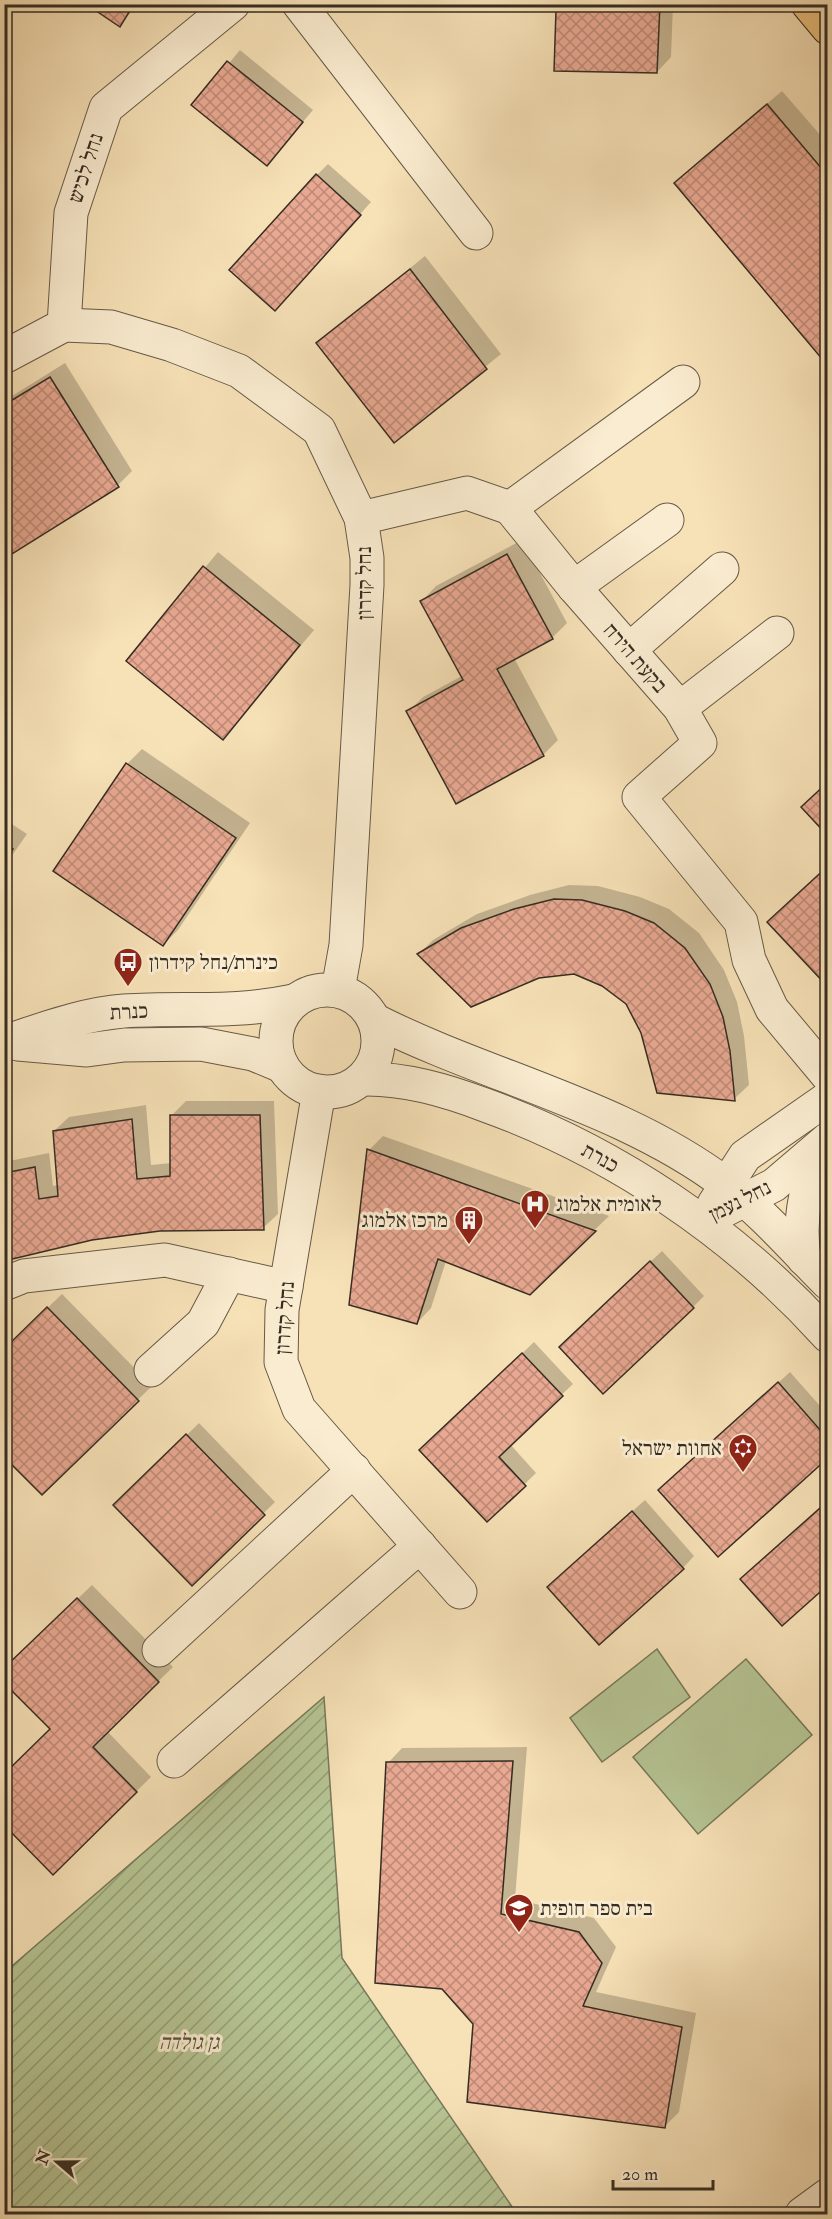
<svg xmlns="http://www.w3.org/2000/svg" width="832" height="2219" font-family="'IM FELL Double Pica','Frank Ruhl Libre',serif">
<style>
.garden{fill:url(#garden-furrows);stroke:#76785a;stroke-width:1.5}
.pitch{fill:#b6c493;stroke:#76785a;stroke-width:1.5}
.shadow{fill:#0003}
.building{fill:url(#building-cross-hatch);stroke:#352d22;stroke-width:1.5}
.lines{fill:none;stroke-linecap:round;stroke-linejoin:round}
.minor-casing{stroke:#665a47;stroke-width:35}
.major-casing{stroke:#352d22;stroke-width:35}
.minor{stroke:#faecd0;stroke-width:33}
.major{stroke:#ecc07c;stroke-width:33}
.labels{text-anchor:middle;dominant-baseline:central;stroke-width:6;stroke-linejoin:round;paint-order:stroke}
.street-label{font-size:21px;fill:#352d22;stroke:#faecd0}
.poi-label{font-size:21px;fill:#352d22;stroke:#faecd0;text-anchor:start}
.park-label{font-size:21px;font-style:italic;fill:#55533e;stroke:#faecd0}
</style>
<defs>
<pattern id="garden-furrows" width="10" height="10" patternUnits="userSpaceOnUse" patternTransform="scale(1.5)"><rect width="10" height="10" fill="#b6c493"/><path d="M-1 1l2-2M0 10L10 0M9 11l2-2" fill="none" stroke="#95a078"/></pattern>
<pattern id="building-cross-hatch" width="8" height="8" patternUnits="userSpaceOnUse" patternTransform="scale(1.5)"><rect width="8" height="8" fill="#e8a891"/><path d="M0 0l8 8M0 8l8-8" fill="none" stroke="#bd8976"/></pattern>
</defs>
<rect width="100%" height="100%" fill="#f7e1b7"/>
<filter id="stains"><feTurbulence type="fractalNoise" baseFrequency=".00333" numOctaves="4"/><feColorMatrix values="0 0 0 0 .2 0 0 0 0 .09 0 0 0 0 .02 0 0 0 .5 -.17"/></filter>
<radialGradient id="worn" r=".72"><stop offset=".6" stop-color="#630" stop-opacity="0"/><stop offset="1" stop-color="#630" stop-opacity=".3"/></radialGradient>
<polygon class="garden" points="324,1697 342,1958 517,2214 5,2214 5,1972"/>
<g class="pitch">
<polygon points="657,1649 690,1697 602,1762 570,1718"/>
<polygon points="746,1659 812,1735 698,1834 633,1757"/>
</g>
<g class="shadow">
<polygon points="89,4 138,4 120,25"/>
<polygon points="503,4 673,4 671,57 657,72 558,9"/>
<polygon points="240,50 313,110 267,164 194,105"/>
<polygon points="782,91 828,144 828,364 690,169"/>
<polygon points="328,164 371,202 286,297 317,175"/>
<polygon points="425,256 501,354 394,441 318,343"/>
<polygon points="65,363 132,471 118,485 4,557 4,401"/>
<polygon points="522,540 567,623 552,638 514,658 558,740 543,755 408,712 423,697 462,676 422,601 436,586"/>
<polygon points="218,552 314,630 223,738 128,660"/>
<polygon points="142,749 250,823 178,930 163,945 55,871 127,764"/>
<polygon points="4,819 27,834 4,867"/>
<polygon points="569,885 598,886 640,897 669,909 699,933 724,970 737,1002 744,1036 749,1085 734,1099 642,1032 627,1003 602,985 574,972 419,954 433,940 477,914 530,895"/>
<polygon points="186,1101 274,1101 278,1214 263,1228 160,1229 92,1239 4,1259 4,1162 49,1153 53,1186 59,1185 54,1131 69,1117 146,1105 151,1165 172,1163 171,1116"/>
<polygon points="383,1136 609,1216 530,1293 446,1261 431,1308 417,1323 369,1150"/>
<polygon points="662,1251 704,1296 693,1307 572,1336"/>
<polygon points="62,1294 152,1386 42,1493 4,1350"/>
<polygon points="534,1342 573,1384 510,1444 536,1473 488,1520 433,1439"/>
<polygon points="790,1372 828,1415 828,1456 672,1479"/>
<polygon points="199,1423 275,1502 192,1584 115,1506"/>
<polygon points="645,1500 694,1556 683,1568 561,1575"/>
<polygon points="92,1585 173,1667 107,1731 151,1777 53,1873 52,1729 4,1670"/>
<polygon points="527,1747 515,1899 594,1918 616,1947 596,1992 696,2013 679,2112 665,2126 474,2023 388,1763 402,1748"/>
</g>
<g class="building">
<polygon points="86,4 134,4 120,27"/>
<polygon points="502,4 660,4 657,73 554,71 556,10 502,9"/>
<polygon points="227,61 303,122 267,166 191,105"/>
<polygon points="767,104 828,176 828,366 674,183"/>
<polygon points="316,174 361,215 275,311 229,270"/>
<polygon points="410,269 487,369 394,443 316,343"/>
<polygon points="50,377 119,487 4,559 4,405"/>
<polygon points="507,554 553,639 497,669 544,756 456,804 406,711 463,680 420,601"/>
<polygon points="203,566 300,645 223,740 126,661"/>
<polygon points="126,763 236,838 163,946 53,871"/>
<polygon points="828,782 828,836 801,807"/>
<polygon points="4,843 13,849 4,862"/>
<polygon points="828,866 828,987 767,922"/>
<polygon points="554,899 582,900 625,911 654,923 685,948 710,984 723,1017 730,1051 735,1101 657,1093 641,1033 626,1004 602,986 574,974 539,978 471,1007 417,954 461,928 514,909"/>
<polygon points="170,1115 260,1115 264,1230 160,1231 92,1240 4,1261 4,1173 35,1167 39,1199 58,1196 53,1131 132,1119 137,1179 170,1176"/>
<polygon points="367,1149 596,1231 530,1295 438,1259 417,1324 349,1305"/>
<polygon points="650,1261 694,1308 603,1394 559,1347"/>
<polygon points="47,1307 139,1401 42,1495 4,1457 4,1349"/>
<polygon points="522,1353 563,1396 499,1457 526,1486 487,1522 419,1450"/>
<polygon points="778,1382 828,1439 828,1458 718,1557 658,1490"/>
<polygon points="186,1434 265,1515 192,1586 113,1505"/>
<polygon points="828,1501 828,1585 782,1626 740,1579"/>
<polygon points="632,1511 684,1569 599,1645 547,1587"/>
<polygon points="77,1598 159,1682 93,1747 137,1792 53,1875 4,1825 4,1774 50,1729 4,1683 4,1668"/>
<polygon points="513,1761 501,1914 579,1932 602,1963 583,2006 682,2027 665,2128 467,2102 473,2024 442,1989 375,1983 386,1762"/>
</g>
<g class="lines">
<g class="minor-casing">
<g id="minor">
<polyline points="299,4 476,233"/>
<polyline points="64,325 111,327 172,345 239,371 319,430 361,518 367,558 367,585 346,945 338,990"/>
<polyline points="4,357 64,325 71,213 106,108 233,4"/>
<polyline points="510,508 683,382"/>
<polyline points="361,518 467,493 510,508 574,587 680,708 700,743 639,797 741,922 749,960 772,1009 828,1076"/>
<polyline points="574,587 667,520"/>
<polyline points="629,650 722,569"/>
<polyline points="680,708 777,633"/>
<circle cx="327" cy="1041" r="51"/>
<path d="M374,1020C489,1078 623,1106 727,1185C764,1214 795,1250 828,1283"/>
<path d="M4,1042C44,1029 83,1014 124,1011C184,1007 232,1014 294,1001"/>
<polyline points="18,1044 87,1050 124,1045 201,1044 253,1054 282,1066"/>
<path d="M362,1079C404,1078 445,1090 485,1105C615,1152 735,1233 828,1336"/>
<polyline points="319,1091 282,1310 281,1362 299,1409 460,1592"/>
<polyline points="714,1204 745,1156 828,1098"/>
<polyline points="725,1210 774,1185 828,1139"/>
<path d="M804,1259C798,1213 806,1186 824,1145"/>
<polyline points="4,1284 24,1276 165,1260 286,1287"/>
<polyline points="151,1370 203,1323 229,1274"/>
<polyline points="159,1650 354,1470"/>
<polyline points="174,1761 420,1546"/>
<polyline points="802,2214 828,2195"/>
</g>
</g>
<g class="major-casing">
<polyline id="major" points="808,4 828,28"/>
</g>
<use href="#minor" class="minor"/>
<use href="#major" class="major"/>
</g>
<defs>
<g id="bus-pin" transform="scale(1.5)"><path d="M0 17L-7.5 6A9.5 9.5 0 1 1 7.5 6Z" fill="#8f2418" stroke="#faecd0"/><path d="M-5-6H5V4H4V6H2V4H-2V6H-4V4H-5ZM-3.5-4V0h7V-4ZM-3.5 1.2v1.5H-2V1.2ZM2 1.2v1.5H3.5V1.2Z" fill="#fff"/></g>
<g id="hospital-pin" transform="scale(1.5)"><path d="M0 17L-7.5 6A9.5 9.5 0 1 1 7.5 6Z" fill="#8f2418" stroke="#faecd0"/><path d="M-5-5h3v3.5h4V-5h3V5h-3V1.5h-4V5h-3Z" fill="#fff"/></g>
<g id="building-pin" transform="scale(1.5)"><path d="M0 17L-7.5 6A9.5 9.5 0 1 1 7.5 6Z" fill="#8f2418" stroke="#faecd0"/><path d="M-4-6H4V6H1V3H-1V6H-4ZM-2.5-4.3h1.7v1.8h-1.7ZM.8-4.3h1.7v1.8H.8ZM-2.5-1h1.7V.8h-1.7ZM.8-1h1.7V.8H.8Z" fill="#fff"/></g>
<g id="synagogue-pin" transform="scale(1.5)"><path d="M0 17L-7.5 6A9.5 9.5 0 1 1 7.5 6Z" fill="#8f2418" stroke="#faecd0"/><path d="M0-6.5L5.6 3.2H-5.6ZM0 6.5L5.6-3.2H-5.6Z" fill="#fff"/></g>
<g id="school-pin" transform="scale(1.5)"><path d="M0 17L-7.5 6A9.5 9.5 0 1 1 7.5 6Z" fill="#8f2418" stroke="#faecd0"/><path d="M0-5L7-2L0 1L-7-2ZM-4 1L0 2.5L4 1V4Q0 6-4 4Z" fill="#fff"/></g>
</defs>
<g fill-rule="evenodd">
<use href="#bus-pin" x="128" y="962"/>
<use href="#hospital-pin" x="535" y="1204"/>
<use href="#building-pin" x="469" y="1220"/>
<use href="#synagogue-pin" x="743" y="1448"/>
<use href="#school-pin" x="519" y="1908"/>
</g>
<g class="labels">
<g class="street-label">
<text transform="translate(86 168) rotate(-72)">נחל לכיש</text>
<text transform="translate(364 583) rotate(-90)">נחל קדרון</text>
<text transform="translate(635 658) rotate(49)">בקעת הירח</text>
<text transform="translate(129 1012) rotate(-3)">כנרת</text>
<text transform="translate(600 1158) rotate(29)">כנרת</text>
<text transform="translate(740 1201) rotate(-27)">נחל נעמן</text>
<text transform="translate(285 1318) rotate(-86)">נחל קדרון</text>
</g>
<g class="poi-label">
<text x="149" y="962">כינרת/נחל קידרון</text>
<text x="556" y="1204">לאומית אלמוג</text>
<text x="448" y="1220" text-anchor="end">מרכז אלמוג</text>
<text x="722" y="1448" text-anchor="end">אחוות ישראל</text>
<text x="540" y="1908">בית ספר חופית</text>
</g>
<g class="park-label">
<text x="189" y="2042">גן גולדה</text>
</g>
</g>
<rect width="832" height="2219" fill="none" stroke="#f7e1b7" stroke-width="24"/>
<rect x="6" y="6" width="820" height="2207" fill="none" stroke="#352d22" stroke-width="3"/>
<rect x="12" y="12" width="808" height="2195" fill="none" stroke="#352d22" stroke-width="1.5"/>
<g transform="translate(57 2162) rotate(290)" stroke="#faecd0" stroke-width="4.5" paint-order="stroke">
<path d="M0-4.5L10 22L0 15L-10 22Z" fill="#352d22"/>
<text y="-9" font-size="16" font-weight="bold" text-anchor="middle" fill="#352d22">N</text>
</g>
<path d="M613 2180v9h100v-9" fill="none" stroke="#352d22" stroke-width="3"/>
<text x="622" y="2180" font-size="18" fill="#352d22" stroke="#faecd0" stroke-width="4.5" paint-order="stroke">20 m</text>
<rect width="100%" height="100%" filter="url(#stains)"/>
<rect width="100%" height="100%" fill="url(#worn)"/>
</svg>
